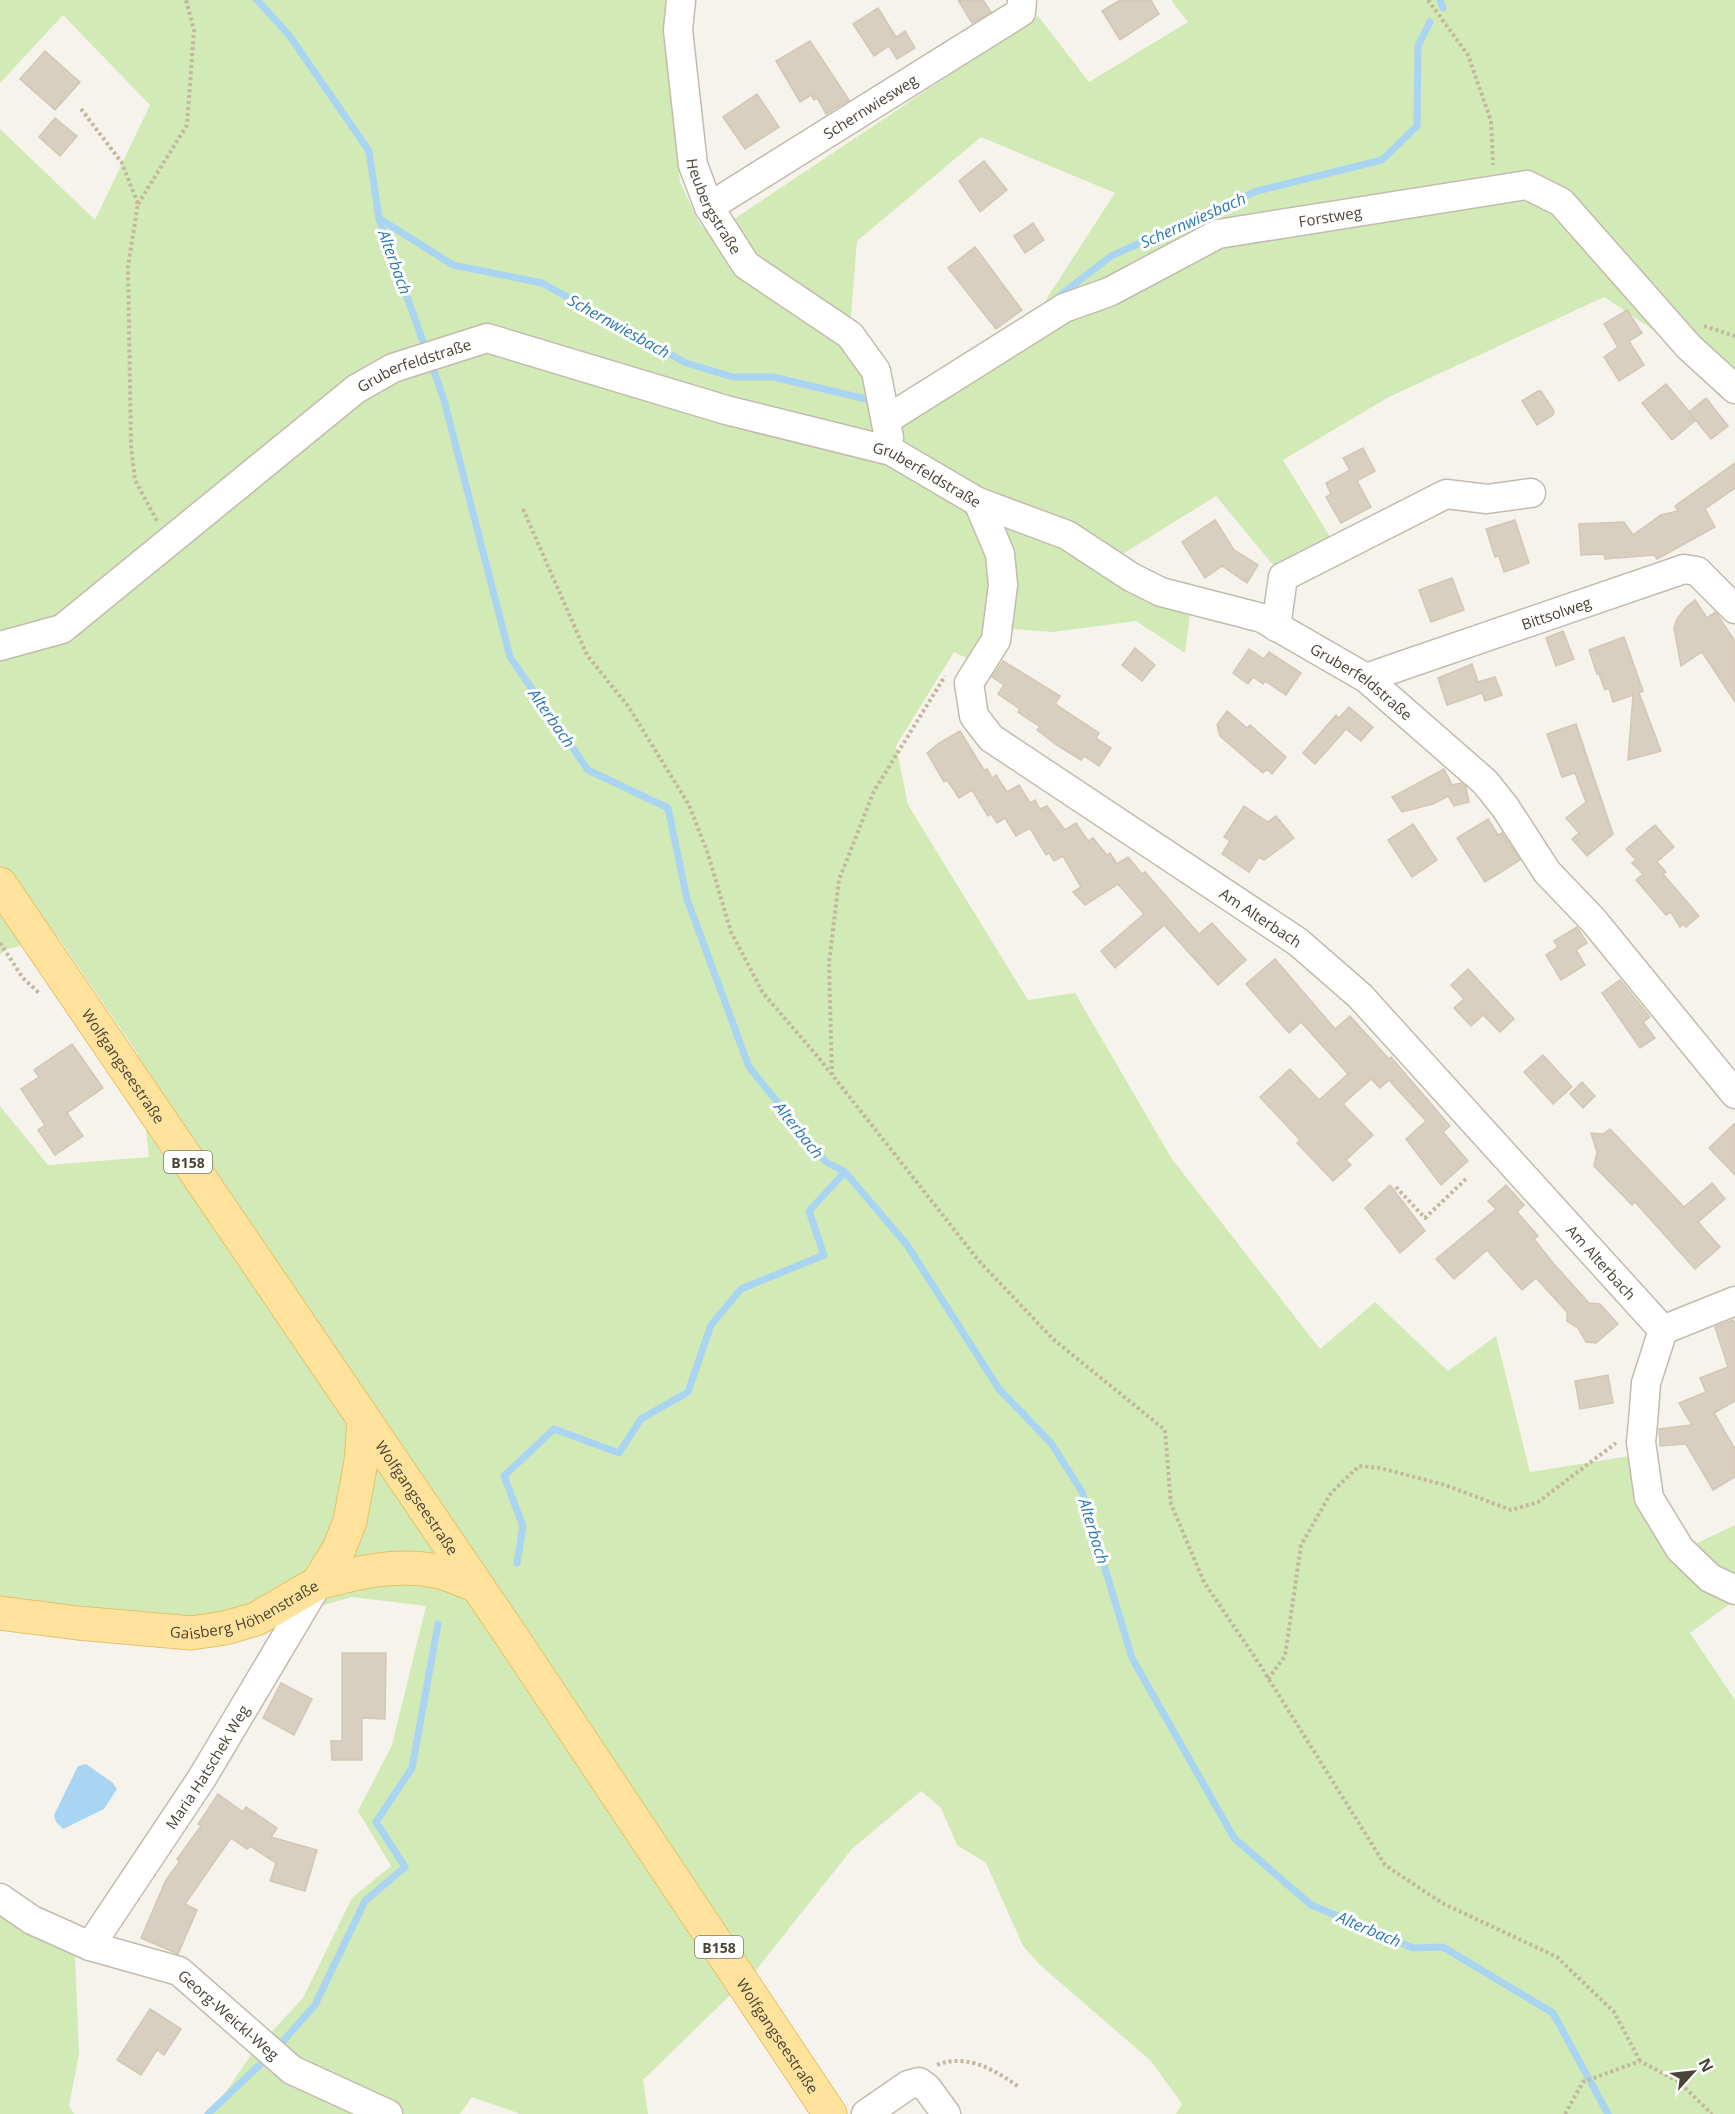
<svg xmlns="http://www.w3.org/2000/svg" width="1735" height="2114" font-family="'Open Sans',sans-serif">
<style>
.green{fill:#d2eab5;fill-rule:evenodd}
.water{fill:#a9d4f2}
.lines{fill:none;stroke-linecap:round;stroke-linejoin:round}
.stream{stroke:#a9d4f2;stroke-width:7}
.building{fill:#d8cfc1;stroke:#d3c7b4;stroke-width:1.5}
.minor-casing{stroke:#c2bbae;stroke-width:31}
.major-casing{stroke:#e6c16a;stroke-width:35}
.path{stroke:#c4b79f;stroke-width:4;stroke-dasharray:3 3;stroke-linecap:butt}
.minor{stroke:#fff;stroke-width:28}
.major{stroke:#ffe39c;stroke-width:33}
.labels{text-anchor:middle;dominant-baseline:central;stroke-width:6;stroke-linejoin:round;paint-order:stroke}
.shield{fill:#fff;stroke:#817c74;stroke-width:1.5}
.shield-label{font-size:14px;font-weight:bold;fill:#4b4439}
.street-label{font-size:15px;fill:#4b4439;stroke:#fff}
.water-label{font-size:16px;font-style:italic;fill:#2e7ab2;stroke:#fff}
</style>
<rect width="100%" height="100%" fill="#f6f3ec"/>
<g class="green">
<path d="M0,0H671L668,66L680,182L699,223L710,235L1038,16L1089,82L1188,22L1171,0H1735V399L1694,357L1604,297L1387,398L1283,460L1335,545L1278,571L1216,496L1095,571L1190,614L1185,653L1136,621L1053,632L988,627L970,660L954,652L896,746L908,805L1028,1000L1075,993L1172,1159L1320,1349L1375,1302L1448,1371L1496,1336L1530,1472L1630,1456L1689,1547L1735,1525V1600L1690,1633L1735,1700V2114H1176L1182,2104L1151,2061L1040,1965L1023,1946L986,1863L957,1845L941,1808L921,1791L852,1849L756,1970L643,2080L648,2114H521L472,2097L460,2114H211L253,2052L303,1998L352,1898L391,1866L358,1811L392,1745L426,1606L352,1597L196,1641L0,1619V1106L48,1165L149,1157L138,1054L58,937L7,949L0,954V129L95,220L150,105L63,15L0,83ZM981,137L1115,193L1047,298L1033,337L900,422L841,348L851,316L857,241Z"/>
<polygon points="0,1891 75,1953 79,2054 69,2106 74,2114 0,2114"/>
</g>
<polygon class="water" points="86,1764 113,1783 117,1789 104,1809 63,1829 56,1822 54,1815 78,1766"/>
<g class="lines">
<g class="stream">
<polyline points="257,0 289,35 369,151 379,219 426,350"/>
<polyline points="1440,0 1443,8"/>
<polyline points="380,219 453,265 542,283 686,363 733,377 773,377 870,400"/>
<polyline points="1058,297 1111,256 1257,191 1382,160 1417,126 1418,46 1430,22"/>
<polyline points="431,363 444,400 510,657 588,770 668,808 687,899 749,1067 826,1162 845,1172 907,1245 999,1389 1051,1443 1082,1492 1132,1658 1234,1838 1311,1905 1413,1948 1443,1947 1553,2013 1608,2114"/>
<polyline points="517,1563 523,1526 504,1476 554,1429 619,1453 641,1419 688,1392 711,1325 741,1289 824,1255 809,1211 845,1172"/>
<polyline points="277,2048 315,2005 365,1901 405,1867 376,1822 412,1768 438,1624"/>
<polyline points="208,2114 267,2058"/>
</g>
</g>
<g class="building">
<polygon points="958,0 983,0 991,12 972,23"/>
<polygon points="1120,0 1151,0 1159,14 1120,40 1102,11"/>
<polygon points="878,8 896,37 905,31 915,48 897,59 889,46 874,56 853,24"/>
<polygon points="810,41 849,100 826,114 817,98 814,100 811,95 800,102 776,61"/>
<polygon points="45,51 80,82 55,110 20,79"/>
<polygon points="757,94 779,127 745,149 723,117"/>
<polygon points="55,118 77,136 60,156 39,137"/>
<polygon points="984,161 1007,190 980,212 959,181"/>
<polygon points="1033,223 1044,240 1025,253 1014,236"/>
<polygon points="975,247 1022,310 996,329 948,268"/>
<polygon points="1627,310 1642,333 1629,341 1644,365 1619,381 1604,357 1618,347 1604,324"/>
<polygon points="1666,384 1696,420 1672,440 1642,403"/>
<polygon points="1538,391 1541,391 1554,411 1553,415 1537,425 1522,401"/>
<polygon points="1706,398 1728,426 1711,439 1689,412"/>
<polygon points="1363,448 1375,471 1357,481 1371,507 1341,523 1326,497 1331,494 1326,483 1350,470 1343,458"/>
<polygon points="1735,463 1735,488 1705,509 1715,527 1657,559 1654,555 1605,559 1604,554 1581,555 1579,524 1624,522 1633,535 1661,515 1678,511 1675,506"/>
<polygon points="1215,520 1234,550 1258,565 1247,583 1222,566 1205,578 1182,542"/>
<polygon points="1515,520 1529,563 1504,572 1499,556 1495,557 1486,529"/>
<polygon points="1452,578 1464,610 1431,622 1419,590"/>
<polygon points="1695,600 1707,618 1715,612 1717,614 1735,641 1735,702 1702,652 1681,666 1674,628 1677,619 1686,607"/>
<polygon points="1563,631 1574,659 1556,666 1546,638"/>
<polygon points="1624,637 1643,691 1639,693 1661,751 1628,760 1633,695 1613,702 1609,688 1605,690 1599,674 1597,674 1589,650"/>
<polygon points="1135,648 1155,665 1142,681 1122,665"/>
<polygon points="1249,649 1264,659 1269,652 1301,673 1286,695 1265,681 1263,684 1253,677 1248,684 1233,673"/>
<polygon points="1003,661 1060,696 1055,704 1099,733 1096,738 1111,748 1099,766 1084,756 1081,760 1058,746 1037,730 1040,727 1018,712 1020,709 998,694 1004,685 992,677"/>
<polygon points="1472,664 1478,682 1495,677 1502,695 1485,701 1482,693 1447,705 1438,678"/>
<polygon points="1349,707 1373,727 1361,741 1346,729 1315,764 1303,753 1336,715 1339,718"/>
<polygon points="1227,711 1247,728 1250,725 1286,757 1272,774 1267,769 1263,773 1220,736 1217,725"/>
<polygon points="1576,724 1613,834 1587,856 1572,839 1579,833 1566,818 1586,802 1575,773 1562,777 1547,734"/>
<polygon points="960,731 984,770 987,769 992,778 996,775 1007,792 1019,785 1030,803 1035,800 1040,809 1047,806 1065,830 1076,823 1088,841 1093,838 1107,855 1110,853 1117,864 1128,857 1142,874 1145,872 1199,934 1212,923 1246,960 1218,985 1164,925 1115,968 1101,951 1144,914 1118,884 1085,905 1073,892 1081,887 1063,856 1054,861 1049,853 1046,855 1030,828 1016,836 1005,818 997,823 991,814 988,816 972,790 959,798 947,780 944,782 927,753 939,743"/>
<polygon points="1444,769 1452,785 1461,783 1466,787 1469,802 1454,806 1448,796 1433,804 1402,812 1392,797"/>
<polygon points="1244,806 1268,822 1276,816 1294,838 1264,860 1259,857 1249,872 1222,854 1230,841 1224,837"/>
<polygon points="1488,819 1498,835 1502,833 1520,860 1485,882 1457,838"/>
<polygon points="1413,824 1437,860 1412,877 1388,840"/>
<polygon points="1655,825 1674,847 1657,862 1666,872 1663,874 1699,916 1686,927 1683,924 1680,927 1671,912 1666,915 1636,880 1643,874 1632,863 1636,860 1626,849"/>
<polygon points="1577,927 1587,943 1576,950 1585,965 1561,980 1546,955 1558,947 1554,941"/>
<polygon points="1275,959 1335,1029 1350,1016 1389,1059 1391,1057 1450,1126 1443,1132 1468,1161 1441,1185 1406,1139 1426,1121 1389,1080 1380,1088 1371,1079 1343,1104 1373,1135 1346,1160 1351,1165 1333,1181 1297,1143 1300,1140 1260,1097 1290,1069 1319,1100 1348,1074 1301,1022 1289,1033 1246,984"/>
<polygon points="1468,969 1514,1019 1500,1032 1483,1015 1471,1026 1454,1008 1464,999 1451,985"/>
<polygon points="1620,980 1650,1017 1643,1022 1655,1038 1640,1048 1602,993"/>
<polygon points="72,1044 103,1088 67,1113 83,1136 55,1155 38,1130 45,1125 21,1089 39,1077 34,1070"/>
<polygon points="1543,1055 1572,1087 1553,1104 1524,1072"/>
<polygon points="1582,1082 1595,1096 1583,1108 1570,1094"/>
<polygon points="1735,1123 1735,1175 1709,1148"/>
<polygon points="1610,1129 1684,1207 1712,1183 1725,1199 1698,1222 1720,1247 1695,1269 1635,1202 1632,1205 1594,1166 1597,1152 1591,1133 1603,1134"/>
<polygon points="1390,1185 1425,1231 1400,1253 1365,1208"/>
<polygon points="1506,1185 1524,1205 1517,1212 1538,1236 1534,1239 1553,1263 1589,1303 1600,1304 1618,1324 1596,1343 1586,1342 1578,1328 1567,1321 1567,1312 1536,1278 1522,1290 1487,1250 1454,1279 1436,1259 1496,1209 1488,1201"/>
<polygon points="1733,1320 1735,1324 1735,1401 1714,1413 1735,1449 1735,1477 1713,1490 1686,1444 1660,1446 1659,1429 1692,1425 1679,1403 1706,1392 1700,1378 1728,1367 1715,1327"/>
<polygon points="1608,1375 1613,1403 1580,1409 1575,1381"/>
<polygon points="342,1653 386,1653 385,1719 362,1718 362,1760 332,1760 331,1741 342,1741"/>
<polygon points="281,1683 312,1699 294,1735 263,1718"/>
<polygon points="218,1794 243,1812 246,1807 277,1828 271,1837 317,1850 305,1891 270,1881 276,1863 250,1846 247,1849 231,1838 185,1904 197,1910 178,1954 141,1938 166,1880 180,1861 177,1859 201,1826 198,1824"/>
<polygon points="150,2009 181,2029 164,2055 157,2050 141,2075 117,2060"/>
</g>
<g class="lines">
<g class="minor-casing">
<g id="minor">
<path id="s1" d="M681,0L678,30L693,165L709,207L746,265L850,335L876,371L889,438"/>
<path id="s2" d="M709,207L1021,12L1022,0"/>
<path id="s3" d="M886,420L1064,308L1109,292L1218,234L1527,185L1561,202L1689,347L1735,389"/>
<path id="s4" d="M978,502L1000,554L1003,585L996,640L969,683L974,716L991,738L1298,942L1360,996L1663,1330L1646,1383L1643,1422L1641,1442L1649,1498L1680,1549L1710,1578L1735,1590"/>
<polyline points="1276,627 1283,577 1446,494 1487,499 1531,493"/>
<path id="s5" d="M0,646L62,629L356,389L393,368L487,338L726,410L891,451L978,502L1067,535L1131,577L1161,592L1262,618L1366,678L1485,782L1505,807L1547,872L1593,920L1735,1094"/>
<path id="s6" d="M1366,678L1684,569L1697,571L1735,609"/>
<polyline points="1663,1330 1735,1301"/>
<path id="s7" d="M0,1898L32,1920L90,1946L179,1971L292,2070L388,2114"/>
<path id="s8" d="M90,1946L202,1778L318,1583"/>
<polyline points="866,2114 908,2085 919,2082 927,2088 946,2114"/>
</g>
</g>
<g class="major-casing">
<g id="major">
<path id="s9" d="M0,884L512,1637L830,2114"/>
<path d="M318,1583C355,1573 396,1563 435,1571C448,1573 463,1581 475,1585"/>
<path id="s10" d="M0,1613L78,1623L191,1633L225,1628L256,1619L318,1583L339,1549L350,1521L361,1462L364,1420"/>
</g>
</g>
<g class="path">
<polyline points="1428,0 1468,55 1491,121 1493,165"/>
<polyline points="81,109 122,163 138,204 128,266 131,446 135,480 157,521"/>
<polyline points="138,204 187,125 194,30 186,0"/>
<polyline points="1704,326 1735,336"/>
<polyline points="523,509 587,655 628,706 689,805 708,854 731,932 763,993 818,1057 979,1261 1053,1339 1165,1430 1171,1504 1204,1582 1260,1665 1385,1865 1442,1903 1557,1957 1614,2012 1640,2061"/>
<polyline points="0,943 23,978 40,994"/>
<polyline points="832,1075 829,963 839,880 874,791 945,676"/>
<polyline points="1396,1187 1425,1218 1467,1178"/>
<polyline points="1268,1679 1285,1656 1301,1545 1331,1493 1359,1466 1380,1468 1445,1485 1511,1510 1538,1502 1616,1443"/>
<path d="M937,2065C967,2053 995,2070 1019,2087"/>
<polyline points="1565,2114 1583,2082 1640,2061 1679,2082 1712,2114"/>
</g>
<use href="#minor" class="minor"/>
<use href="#major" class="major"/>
</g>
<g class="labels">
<g class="shield">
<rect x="164" y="1151" width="48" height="22" rx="4.5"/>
<rect x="695" y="1936" width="48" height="22" rx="4.5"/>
</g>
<g class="shield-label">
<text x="188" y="1162">B158</text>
<text x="719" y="1947">B158</text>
</g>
<g class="street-label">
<text stroke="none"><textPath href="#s2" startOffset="190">Schernwiesweg</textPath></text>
<text stroke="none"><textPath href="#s1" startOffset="212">Heubergstraße</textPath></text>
<text stroke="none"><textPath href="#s3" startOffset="495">Forstweg</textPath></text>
<text stroke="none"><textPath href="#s5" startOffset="507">Gruberfeldstraße</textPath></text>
<text stroke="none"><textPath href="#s5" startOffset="1047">Gruberfeldstraße</textPath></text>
<text stroke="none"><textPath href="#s6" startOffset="201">Bittsolweg</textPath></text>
<text stroke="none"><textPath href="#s5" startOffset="1533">Gruberfeldstraße</textPath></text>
<text stroke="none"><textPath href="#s4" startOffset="579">Am Alterbach</textPath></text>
<text stroke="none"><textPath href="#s9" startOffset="220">Wolfgangseestraße</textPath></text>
<text stroke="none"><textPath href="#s4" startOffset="1065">Am Alterbach</textPath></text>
<text stroke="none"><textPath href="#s9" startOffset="742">Wolfgangseestraße</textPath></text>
<text stroke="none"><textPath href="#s10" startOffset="250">Gaisberg Höhenstraße</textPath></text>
<text stroke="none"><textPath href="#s8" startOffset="214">Maria Hatschek Weg</textPath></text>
<text stroke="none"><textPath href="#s7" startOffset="261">Georg-Weickl-Weg</textPath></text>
<text stroke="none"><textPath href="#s9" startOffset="1390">Wolfgangseestraße</textPath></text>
</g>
<g class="water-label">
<text transform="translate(1193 220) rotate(-24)">Schernwiesbach</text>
<text transform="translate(395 262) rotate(70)">Alterbach</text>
<text transform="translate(619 326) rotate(29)">Schernwiesbach</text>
<text transform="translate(552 718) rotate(55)">Alterbach</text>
<text transform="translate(799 1130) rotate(51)">Alterbach</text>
<text transform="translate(1094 1531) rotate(73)">Alterbach</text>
<text transform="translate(1369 1929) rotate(23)">Alterbach</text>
</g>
</g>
<g transform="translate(1693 2072) rotate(63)" stroke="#ffffff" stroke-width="4.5" paint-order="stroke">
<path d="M0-4.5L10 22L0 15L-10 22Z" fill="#4b4439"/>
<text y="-9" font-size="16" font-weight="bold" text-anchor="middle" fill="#4b4439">N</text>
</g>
</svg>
